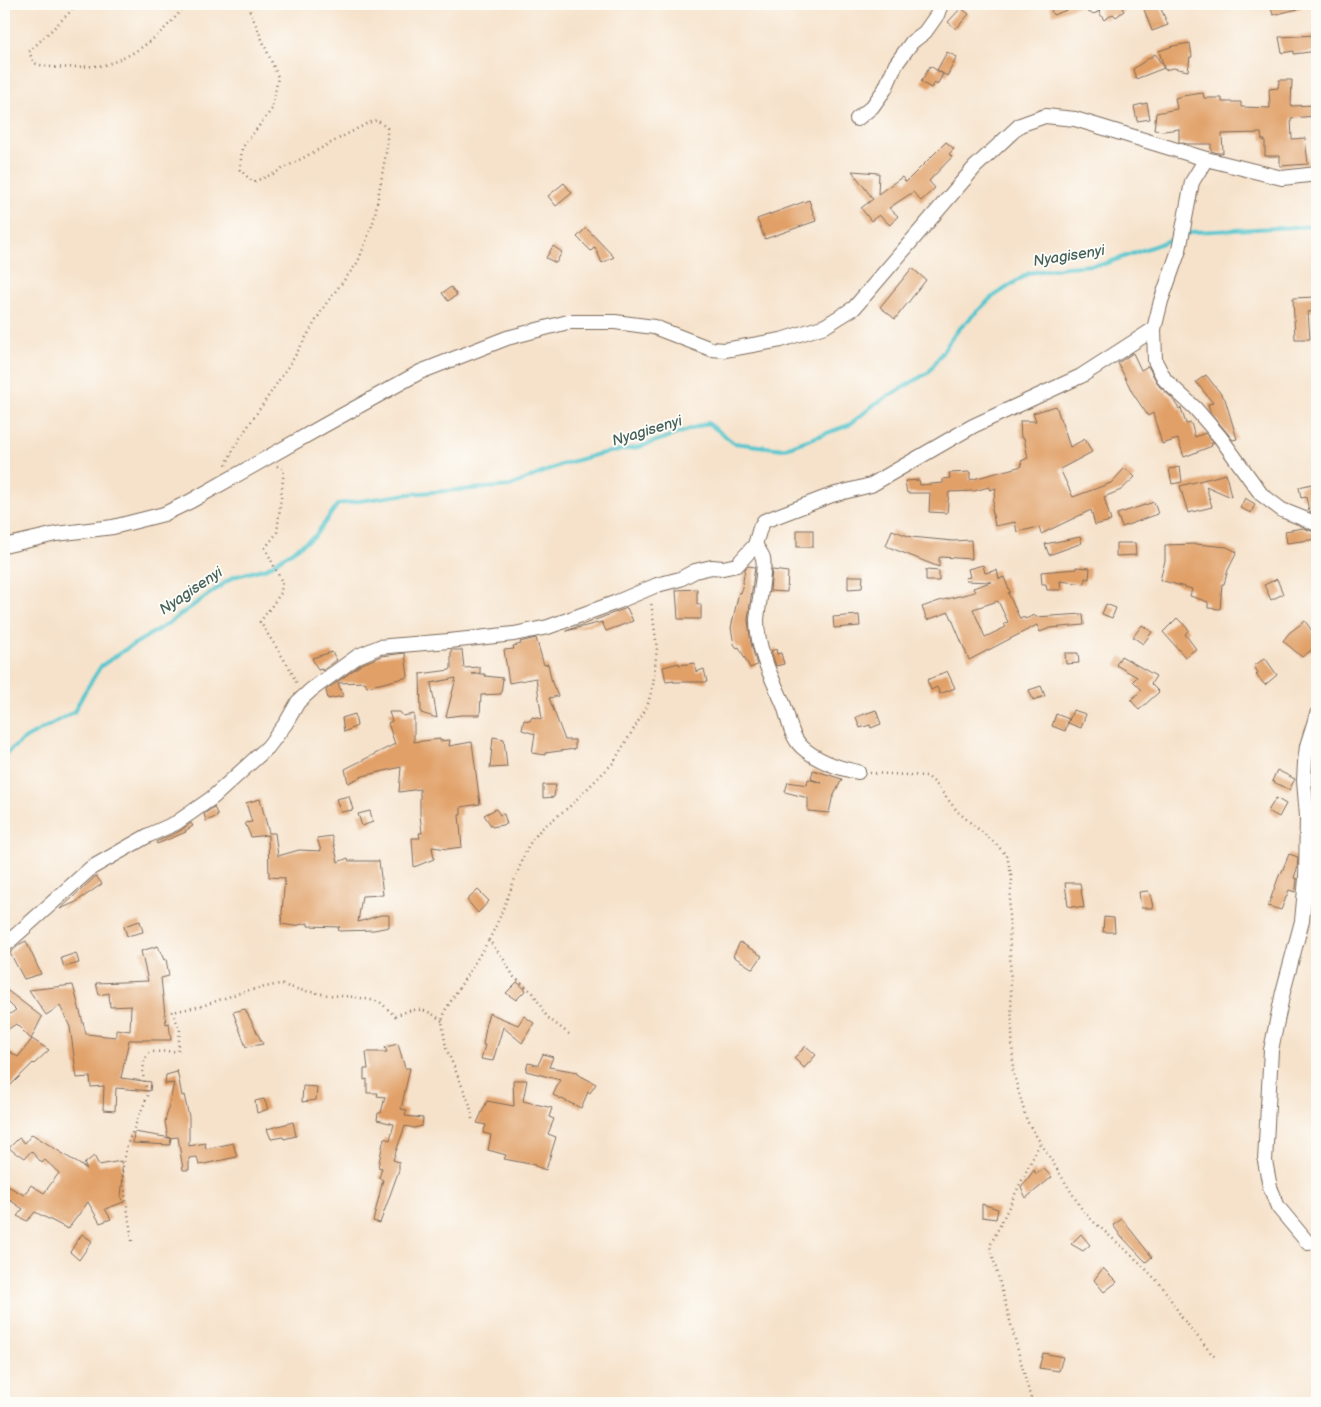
<svg xmlns="http://www.w3.org/2000/svg" width="1321" height="1407" font-family="'Balsamiq Sans',sans-serif">
<style>
.lines{fill:none;stroke-linecap:round;stroke-linejoin:round}
.stream{stroke:#58c6cd;stroke-width:4}
.building{fill:#e1a067;fill-rule:evenodd}
.minor-casing{stroke:#7c6a5b;stroke-width:16}
.path{stroke:#7c6a5b;stroke-width:2.5;stroke-dasharray:1 4;stroke-linecap:butt}
.minor{stroke:#fff;stroke-width:14}
.labels{text-anchor:middle;dominant-baseline:central;stroke-width:4;stroke-linejoin:round;paint-order:stroke}
.water-label{font-size:15px;font-style:italic;fill:#45615b;stroke:#fdfcf7}
</style>
<rect width="100%" height="100%" fill="#fdfcf7"/>
<filter id="ink" filterUnits="userSpaceOnUse"><feTurbulence type="fractalNoise" baseFrequency=".02" numOctaves="2"/><feDisplacementMap in="SourceGraphic" scale="10" xChannelSelector="R" yChannelSelector="G"/><feConvolveMatrix kernelMatrix="1 2 1 2 8 2 1 2 1" color-interpolation-filters="sRGB"/></filter>
<filter id="wash" filterUnits="userSpaceOnUse"><feTurbulence type="fractalNoise" baseFrequency=".0096" numOctaves="4" result="noise"/><feDisplacementMap in="SourceGraphic" scale="20" xChannelSelector="R" yChannelSelector="G"/><feGaussianBlur stdDeviation="1.12" result="paint"/><feColorMatrix in="noise" values="0 0 0 0 0 0 0 0 0 0 0 0 0 0 0 0 0 1.4 0 .05"/><feComposite in="paint" operator="in"/></filter>
<g filter="url(#wash)">
<rect width="100%" height="100%" fill="#f6e2cb"/>
<g class="lines">
<g class="stream">
<polyline points="1185,235 1193,232 1317,226"/>
<polyline points="4,755 26,738 74,712 84,693 101,666 126,649 166,625 233,577 267,568 315,536 338,504 408,494 510,486 563,464 599,454 639,447 708,423 734,443 783,449 849,425 875,404 929,372 956,332 991,298 1029,273 1066,267 1104,264 1179,237"/>
</g>
</g>
<g id="blocks">
<g class="building">
<polygon points="1049,4 1081,4 1081,5 1053,15"/>
<polygon points="1105,4 1128,4 1122,8 1124,11 1116,17 1113,14 1104,20 1099,12"/>
<polygon points="1142,4 1159,4 1168,25 1152,31"/>
<polygon points="1270,4 1301,4 1302,8 1273,15"/>
<polygon points="961,8 969,14 956,29 948,22"/>
<polygon points="1317,35 1317,51 1294,54 1294,51 1282,53 1279,37"/>
<polygon points="1190,43 1192,57 1190,57 1188,71 1173,68 1165,70 1164,68 1136,79 1133,69 1155,54 1164,68 1159,51 1173,46"/>
<polygon points="947,52 957,57 947,76 937,70"/>
<polygon points="930,66 943,74 937,85 934,83 931,88 921,82"/>
<polygon points="1279,80 1292,80 1291,106 1315,105 1316,116 1291,118 1292,139 1305,138 1308,164 1280,166 1280,156 1265,156 1265,140 1262,140 1261,133 1222,134 1223,153 1218,153 1211,151 1211,144 1187,144 1179,142 1179,129 1164,131 1154,130 1156,113 1177,109 1175,98 1182,96 1203,93 1204,98 1222,98 1222,102 1241,102 1241,107 1270,108 1269,89 1278,88"/>
<polygon points="1147,103 1150,119 1137,121 1134,106"/>
<polygon points="946,142 954,149 949,154 952,157 929,181 935,188 921,201 913,192 889,208 898,216 890,225 879,215 871,221 861,208 873,199 852,171 879,173 878,194 902,177 906,182"/>
<polygon points="564,183 572,193 556,206 548,196"/>
<polygon points="809,200 816,221 765,239 757,219"/>
<polygon points="586,228 590,232 614,257 602,263 595,247 591,251 577,237"/>
<polygon points="553,246 562,252 556,263 546,258"/>
<polygon points="912,268 926,280 895,319 880,307"/>
<polygon points="451,287 457,295 448,301 442,293"/>
<polygon points="1316,297 1317,311 1308,312 1310,339 1295,339 1293,298"/>
<polygon points="1133,353 1141,370 1148,366 1159,386 1172,398 1179,409 1181,408 1186,424 1191,423 1195,437 1205,433 1214,443 1211,443 1212,446 1184,457 1178,439 1162,444 1153,413 1148,416 1132,392 1118,363"/>
<polygon points="1206,375 1225,399 1237,439 1233,440 1210,412 1208,404 1213,403 1196,382"/>
<polygon points="1056,406 1070,447 1085,439 1092,452 1060,469 1073,497 1111,483 1125,468 1135,477 1121,490 1104,497 1111,521 1095,525 1091,510 1041,534 1039,527 1017,532 1015,522 995,526 992,509 996,488 990,490 989,487 974,491 949,492 947,513 929,512 930,493 907,493 905,481 919,480 920,485 943,483 943,479 950,478 949,473 970,472 970,480 1022,466 1021,461 1028,458 1024,438 1021,438 1020,421 1036,421 1033,413"/>
<polygon points="1180,467 1182,482 1172,484 1169,469"/>
<polygon points="1226,474 1231,497 1206,486 1212,507 1188,513 1180,486"/>
<polygon points="1312,484 1314,493 1317,492 1317,515 1309,511 1306,497 1301,498 1299,487"/>
<polygon points="1245,498 1255,504 1251,513 1240,508"/>
<polygon points="1154,502 1158,514 1122,527 1117,514"/>
<polygon points="1303,528 1317,533 1317,539 1287,543 1285,531"/>
<rect x="797" y="530" width="16" height="17"/>
<polygon points="892,530 911,537 953,541 971,540 972,559 941,557 939,558 939,567 886,546"/>
<polygon points="1080,537 1082,543 1049,555 1045,544"/>
<polygon points="1116,543 1135,543 1136,555 1116,556"/>
<polygon points="1196,544 1227,547 1237,552 1228,570 1224,584 1222,584 1220,609 1208,608 1208,602 1190,596 1192,589 1160,580 1165,561 1165,545"/>
<path d="M983,565L985,573L997,570L999,579L1004,577L1010,592L1008,593L1020,619L1024,617L1025,619L1035,615L1036,617L1083,614L1084,625L1050,628L1040,632L1037,625L969,660L949,612L927,620L922,607L939,601L975,592L973,588L991,582L966,581L965,578L970,577L968,569ZM998,601L1008,622L1004,624L1006,627L985,637L973,609Z"/>
<polygon points="748,566 755,567 748,620 751,643 757,665 750,668 739,647 737,648 734,644 731,628 739,592 741,593 745,569"/>
<polygon points="1076,567 1090,568 1089,579 1085,578 1085,584 1060,581 1061,590 1047,590 1046,584 1042,584 1041,572 1076,569"/>
<polygon points="772,570 788,572 787,592 770,591"/>
<polygon points="926,570 939,571 939,581 926,581"/>
<polygon points="848,576 863,576 862,588 848,589"/>
<polygon points="1277,579 1283,594 1271,600 1264,585"/>
<polygon points="697,589 697,604 701,604 701,619 678,619 676,590"/>
<polygon points="1106,604 1116,608 1112,618 1102,614"/>
<polygon points="627,608 633,621 606,631 602,622 566,631"/>
<polygon points="859,615 860,626 834,628 833,617"/>
<polygon points="1177,618 1189,630 1185,634 1196,649 1185,657 1163,632"/>
<polygon points="1305,621 1317,638 1317,646 1302,657 1283,641 1289,633"/>
<polygon points="1142,625 1152,632 1143,644 1133,637"/>
<polygon points="536,638 544,665 548,664 552,683 558,696 549,698 565,740 575,740 575,749 545,753 545,755 532,753 535,734 522,730 524,720 530,721 532,717 542,719 536,678 509,683 504,650 514,649 513,646 521,644 520,642"/>
<polygon points="776,649 777,654 781,653 784,664 776,666 771,651"/>
<polygon points="451,650 462,650 464,668 480,667 480,673 472,674 485,674 485,676 503,678 501,694 481,695 480,715 461,715 446,717 456,678 431,683 437,718 421,713 420,674 450,670 451,668"/>
<polygon points="332,652 337,660 322,671 322,669 318,670 312,658"/>
<polygon points="405,653 408,677 367,687 365,682 338,683 343,696 328,699 326,690 362,664 381,656"/>
<polygon points="1065,653 1078,653 1079,663 1066,664"/>
<polygon points="1121,656 1156,676 1151,684 1159,692 1139,710 1131,700 1142,690 1133,681 1137,677 1116,665"/>
<polygon points="1265,658 1277,675 1265,685 1256,675 1258,673 1254,666"/>
<polygon points="679,663 679,665 695,663 696,672 704,669 707,682 673,682 674,681 666,682 663,667"/>
<polygon points="947,671 955,688 940,694 937,687 931,690 927,680"/>
<polygon points="1041,686 1045,696 1033,700 1029,690"/>
<polygon points="876,710 881,724 871,728 870,725 860,728 856,717"/>
<polygon points="1073,710 1086,714 1081,728 1068,723"/>
<polygon points="389,712 400,712 403,716 414,714 414,742 440,739 440,741 450,740 449,746 472,742 480,804 461,807 461,815 459,815 462,847 447,849 432,847 434,859 414,867 412,838 420,838 419,833 422,833 420,814 420,789 399,792 401,767 363,776 348,783 345,769 395,744 388,723 392,721"/>
<polygon points="355,714 357,726 344,732 342,718"/>
<polygon points="1056,714 1069,719 1065,731 1052,726"/>
<polygon points="493,737 504,739 507,767 490,768"/>
<polygon points="813,770 842,779 832,799 829,813 808,811 808,798 785,792 788,782 807,785 808,779 822,783 811,779"/>
<polygon points="1277,770 1295,779 1289,790 1272,781"/>
<polygon points="543,785 556,785 554,797 543,798"/>
<polygon points="349,796 353,810 341,812 336,799"/>
<polygon points="1276,798 1286,804 1279,817 1268,811"/>
<polygon points="260,799 269,833 275,833 278,856 299,850 321,851 317,838 332,836 338,862 348,858 349,861 379,861 383,895 362,896 358,922 381,915 389,915 389,927 374,930 339,931 338,928 340,927 308,926 308,923 294,926 281,924 285,878 269,877 268,835 251,837 245,823 252,822 246,803"/>
<polygon points="214,807 218,816 206,821 204,814"/>
<polygon points="496,809 500,815 504,814 507,824 492,827 484,815"/>
<polygon points="370,811 373,822 362,826 358,814"/>
<polygon points="191,823 193,826 185,831 186,832 157,844 156,842 180,831"/>
<polygon points="1289,854 1298,857 1297,869 1294,878 1297,879 1296,888 1295,892 1289,890 1281,910 1268,906 1280,873 1281,874"/>
<polygon points="96,876 102,884 76,902 60,909"/>
<polygon points="1065,883 1080,883 1084,908 1068,906"/>
<polygon points="478,890 489,901 478,913 467,900"/>
<polygon points="1148,891 1151,897 1153,908 1141,908 1139,892"/>
<polygon points="1104,917 1114,918 1115,932 1103,932"/>
<polygon points="140,921 143,932 127,936 124,926"/>
<polygon points="26,941 41,974 24,979 10,953 20,944"/>
<polygon points="740,942 762,956 753,969 733,956"/>
<polygon points="158,946 164,960 166,959 169,976 161,978 166,1024 169,1023 171,1040 129,1040 121,1078 151,1082 150,1091 116,1088 115,1111 103,1110 104,1086 91,1087 90,1077 77,1078 70,1027 60,1006 46,1015 29,990 73,985 86,1034 116,1037 116,1029 130,1031 131,1006 110,1007 109,993 99,995 96,983 148,981 141,951"/>
<polygon points="76,953 79,963 64,967 61,958"/>
<polygon points="517,982 526,990 516,1000 506,993"/>
<polygon points="4,988 42,1017 31,1039 16,1024 4,1032 4,1018 16,1010 4,998"/>
<polygon points="245,1009 263,1044 246,1047 233,1012"/>
<polygon points="489,1013 518,1025 524,1016 534,1023 522,1043 503,1027 493,1061 481,1059 485,1045 483,1045 486,1027 485,1027"/>
<polygon points="32,1039 49,1050 34,1064 33,1063 4,1092 4,1048 18,1057"/>
<polygon points="398,1044 405,1068 410,1068 401,1109 407,1110 405,1116 423,1118 422,1126 414,1128 405,1126 393,1160 399,1162 399,1170 380,1223 373,1221 383,1180 379,1178 382,1168 378,1167 384,1138 390,1140 394,1124 377,1120 378,1113 381,1113 385,1097 377,1096 378,1093 367,1093 367,1079 364,1080 364,1069 368,1069 366,1052 387,1052 385,1047"/>
<polygon points="806,1046 816,1055 804,1068 794,1058"/>
<polygon points="543,1054 553,1057 549,1067 578,1072 577,1074 596,1084 590,1093 588,1092 581,1108 553,1095 560,1080 526,1071 528,1063 538,1065"/>
<polygon points="177,1070 182,1096 184,1095 189,1117 189,1146 205,1143 206,1149 233,1143 237,1157 199,1165 197,1157 189,1158 189,1170 183,1170 178,1137 168,1138 165,1122 174,1083 165,1084 166,1075 177,1072"/>
<polygon points="513,1080 527,1080 523,1101 552,1108 549,1117 554,1119 548,1134 556,1137 546,1170 535,1166 535,1165 504,1159 506,1155 488,1150 491,1135 483,1133 486,1125 477,1123 487,1101 514,1106"/>
<polygon points="303,1086 317,1087 316,1100 302,1102"/>
<polygon points="264,1099 268,1109 257,1113 255,1101"/>
<polygon points="293,1122 296,1136 284,1139 283,1137 271,1139 267,1129"/>
<polygon points="134,1132 171,1138 170,1145 133,1143"/>
<polygon points="32,1134 87,1169 84,1164 94,1156 99,1165 121,1161 123,1176 121,1197 124,1202 105,1209 111,1219 100,1223 88,1202 68,1229 35,1212 27,1221 17,1216 23,1209 4,1196 4,1184 24,1195 31,1185 44,1193 59,1173 45,1160 42,1163 31,1151 25,1158 19,1154 18,1155 9,1148 19,1138 25,1143"/>
<polygon points="1044,1169 1052,1177 1026,1198 1021,1188 1034,1170 1036,1174"/>
<polygon points="982,1204 998,1209 996,1219 982,1217"/>
<polygon points="1122,1219 1152,1257 1146,1262 1123,1238 1122,1238 1113,1225"/>
<polygon points="82,1234 92,1241 79,1260 70,1252"/>
<polygon points="1081,1234 1090,1245 1083,1251 1071,1244"/>
<polygon points="1103,1268 1117,1282 1104,1292 1094,1280"/>
<polygon points="1043,1353 1063,1357 1059,1371 1039,1368"/>
</g>
</g>
</g>
<g filter="url(#ink)">
<use href="#blocks" fill-opacity="0" stroke="#7c6a5b" stroke-width="1"/>
<g class="lines">
<g class="minor-casing">
<g id="minor">
<polyline points="1093,6 1096,4"/>
<polyline points="857,119 872,107 885,89 896,64 912,42 925,32 937,15 941,4"/>
<polyline points="1206,159 1192,182 1179,250 1161,301 1154,329 1155,361 1165,380 1195,408 1220,437 1261,494 1282,510 1317,524"/>
<path d="M755,545C758,549 762,554 763,558C766,570 758,605 757,620C757,650 771,676 783,703C789,718 790,737 803,748C819,762 838,768 858,772"/>
<polyline points="4,546 56,534 113,527 164,514 191,501 323,426 420,372 507,338 568,322 615,322 654,327 711,349 725,350 781,340 825,326 854,308 975,167 1020,125 1045,116 1075,119 1206,159 1282,178 1317,174"/>
<polyline points="4,946 91,868 149,835 176,823 212,798 268,747 286,723 298,702 311,690 358,656 379,647 389,646 449,641 514,634 548,627 617,602 657,585 680,579 695,571 712,567 723,568 737,565 755,545 760,528 764,521 832,495 871,485 973,426 1081,376 1154,329"/>
<polyline points="1308,1243 1278,1207 1270,1187 1265,1161 1271,1050 1283,992 1302,921 1306,879 1307,816 1304,781 1305,762 1307,746 1317,714"/>
</g>
</g>
<g class="path">
<path d="M74,4L72,10L29,52L34,63C48,68 61,68 76,67C86,66 97,67 107,64C137,56 168,29 186,4"/>
<polyline points="226,465 236,444 292,361 325,305 358,262 374,220 387,147 387,128 377,120 368,123 273,174 253,182 240,170 242,148 272,109 278,77 247,4"/>
<polyline points="277,466 284,470 277,533 265,548 282,582 281,593 260,622 289,667 297,684"/>
<polyline points="870,773 927,776 934,782 958,812 996,844 1007,856 1012,879 1009,913 1013,1072 1027,1121 1083,1211 1095,1223 1137,1260 1162,1286 1183,1319 1216,1359"/>
<polyline points="569,1034 547,1017 533,993 514,977 504,960 489,940 499,919 528,846 541,829 569,807 613,763 647,707 653,685 657,648 651,602"/>
<polyline points="472,1119 470,1105 446,1048 442,1021 446,1009 489,940"/>
<path d="M132,1241L122,1172L127,1145L148,1095L143,1075L144,1061L150,1052L178,1051L180,1029L172,1012L202,1006L245,991L280,984L300,990L328,995L356,997L380,1002L395,1016C415,1007 425,1007 442,1021"/>
<polyline points="1032,1403 990,1246 1041,1141"/>
</g>
<use href="#minor" class="minor"/>
</g>
</g>
<g class="labels">
<g class="water-label">
<text transform="translate(1069 256) rotate(-9)">Nyagisenyi</text>
<text transform="translate(647 431) rotate(-17)">Nyagisenyi</text>
<text transform="translate(191 591) rotate(-34)">Nyagisenyi</text>
</g>
</g>
<rect width="1321" height="1407" fill="none" stroke="#fdfcf7" stroke-width="20"/>
</svg>
